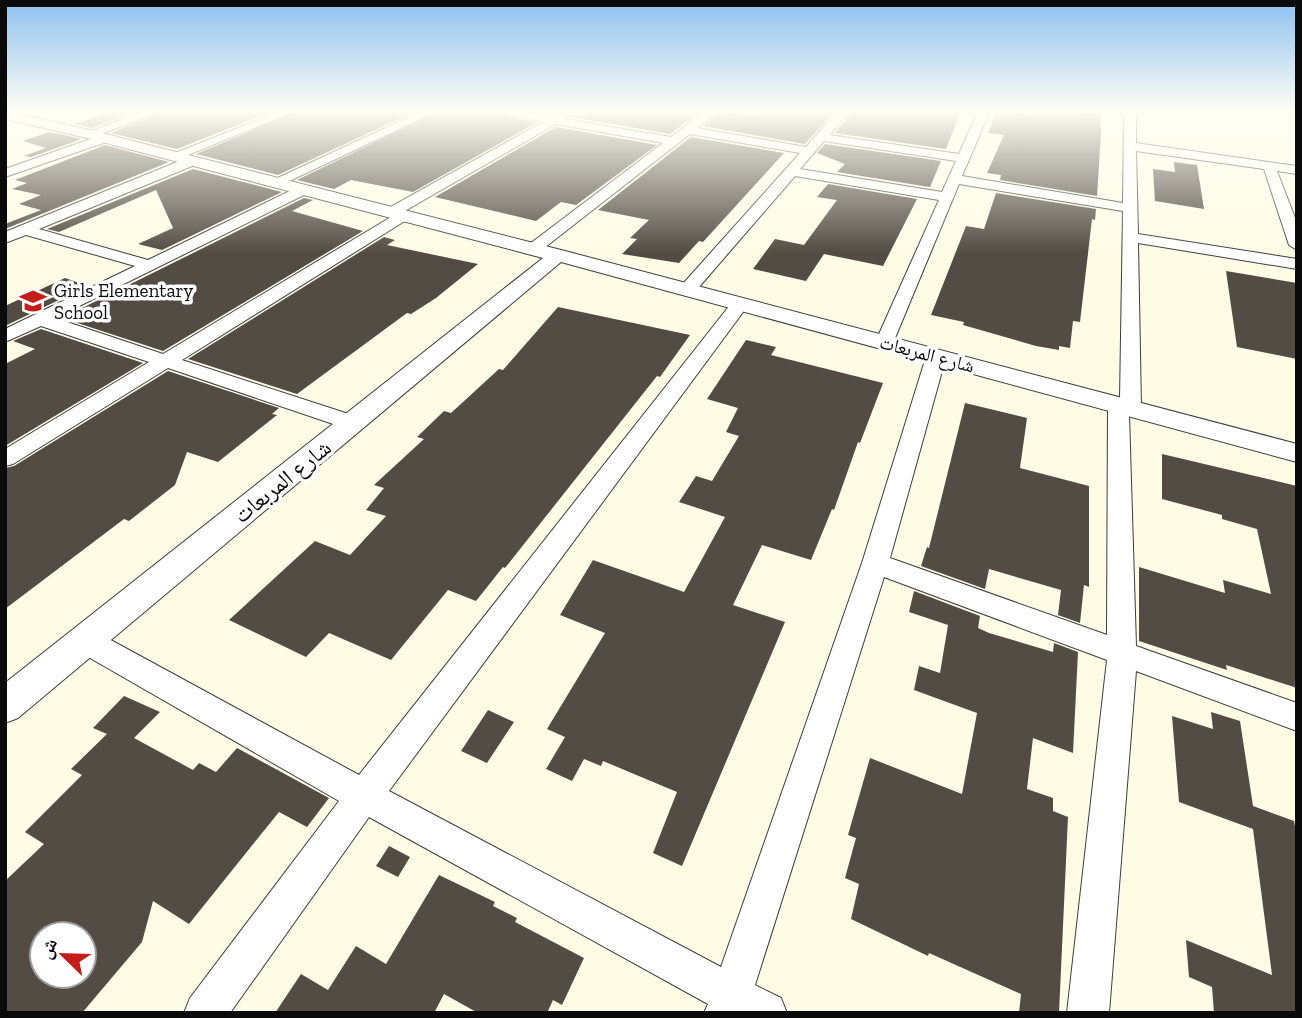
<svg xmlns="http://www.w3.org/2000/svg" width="1302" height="1018" font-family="'Zilla Slab','Noto Naskh Arabic',serif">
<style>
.building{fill:#534c45;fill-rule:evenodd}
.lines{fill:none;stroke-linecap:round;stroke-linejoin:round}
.minor-casing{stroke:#3d3d3d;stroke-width:2}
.tertiary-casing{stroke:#3d3d3d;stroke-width:2}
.minor{fill:#fff;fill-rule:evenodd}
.tertiary{fill:#fff;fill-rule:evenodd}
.labels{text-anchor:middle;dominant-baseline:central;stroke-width:7;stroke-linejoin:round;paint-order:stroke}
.far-poi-label{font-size:19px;fill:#0a0a0a;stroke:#fff;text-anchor:start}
.far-street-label{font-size:19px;fill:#0a0a0a;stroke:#fff}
.street-label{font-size:23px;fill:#0a0a0a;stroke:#fff}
</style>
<rect width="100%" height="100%" fill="#fffce6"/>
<g class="building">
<polygon points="113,111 137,111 92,128 74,124"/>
<polygon points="164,111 273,111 177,149 111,133"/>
<polygon points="298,111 416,111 278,175 196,154"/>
<polygon points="439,111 493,111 536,123 413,192 351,180 334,189 297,180"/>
<polygon points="579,111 701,111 670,134 572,117"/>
<polygon points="721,111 758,116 763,111 835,111 805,144 703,126"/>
<polygon points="853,111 961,111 946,149 835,133"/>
<polygon points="997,111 1030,114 1031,111 1100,113 1101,133 1097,196 1000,180 1001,175 987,173 1004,135 988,133"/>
<polygon points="556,127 657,145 576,205 561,202 536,221 435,197"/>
<polygon points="49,132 82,139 31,157 24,156 46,148 23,141"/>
<polygon points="691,137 784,153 703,242 699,241 679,263 622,254 637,239 630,238 649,220 598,210"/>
<polygon points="825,144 941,161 930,187 923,186 837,172 845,164 817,153"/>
<polygon points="105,145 169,162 5,229 5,224 41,210 19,204 41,195 12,189 27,183 15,180"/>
<polygon points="1174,162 1197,165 1204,209 1155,201 1153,169 1175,172"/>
<polygon points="193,169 282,192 162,250 138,244 173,228 156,190 59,232 47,229"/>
<polygon points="828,184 917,199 883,266 824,254 806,281 753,269 775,239 804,245 837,200 817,197"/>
<polygon points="996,193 1096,209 1095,220 1092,219 1080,322 1073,321 1070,348 1059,346 1059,350 1036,346 963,325 964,322 931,315 966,226 984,229"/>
<polygon points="304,198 313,200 292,211 363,231 163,351 62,318"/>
<polygon points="384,237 395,240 387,245 478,264 436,298 411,314 407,313 297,394 188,359"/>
<polygon points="1226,271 1297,283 1297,359 1237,347"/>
<polygon points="65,278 88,286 5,326 5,306"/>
<polygon points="558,307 690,335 660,377 657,376 505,568 503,567 476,601 448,590 391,660 329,633 306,657 229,620 315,541 350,555 386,516 366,510 384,488 374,485 424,439 417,437 444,411 451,413 499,369 503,370"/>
<polygon points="41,329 143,363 5,446 5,364 35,349 13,341"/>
<polygon points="746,340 776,347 771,355 883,383 860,443 858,442 834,510 832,509 811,560 762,545 733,605 785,622 682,866 653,853 677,792 603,761 601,766 584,759 572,781 546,769 565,737 547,729 605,633 560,615 593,560 684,592 725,517 679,502 696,476 712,481 739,436 726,432 738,408 707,399"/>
<polygon points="168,371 279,408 272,414 277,415 218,462 187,452 175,485 129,521 124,519 5,609 5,468 14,466"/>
<polygon points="965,403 1027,418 1020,468 1089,486 1089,587 1084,585 1080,623 1058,615 1061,590 989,569 985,589 921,566 927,547 929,548"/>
<polygon points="1162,454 1297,486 1297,688 1226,665 1227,670 1139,641 1139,567 1225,593 1223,580 1271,594 1257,529 1222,519 1222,515 1162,499"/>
<polygon points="914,591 980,616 978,628 989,633 1053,652 1054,643 1078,652 1073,753 1033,738 1027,789 1053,798 1053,811 1068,817 1059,1013 1019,1013 1021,994 929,953 928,956 851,919 859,884 845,878 856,838 848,835 870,758 962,794 977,713 914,690 919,666 940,673 948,625 909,612"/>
<path d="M124,696L160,712L134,738L193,770L199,763L216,772L237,748L329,798L307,827L279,812L189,924L153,901L142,942L82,1013H5V881L44,844L25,832L82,775L71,769L107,734L93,728ZM42,934H84V976H42Z"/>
<polygon points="488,710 514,722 487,763 461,751"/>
<polygon points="1211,712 1240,721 1253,806 1294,821 1297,838 1297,1013 1214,1013 1212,987 1189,977 1186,940 1272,975 1253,829 1179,802 1172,716 1213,729"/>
<polygon points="389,846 410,857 398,877 376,866"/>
<polygon points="439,875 495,902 493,906 517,918 515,922 584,958 562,1005 553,1000 547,1013 478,1013 444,994 434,1013 275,1013 301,974 328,990 356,946 386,964"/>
</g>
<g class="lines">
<g class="minor-casing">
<g id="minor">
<polygon points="144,111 161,111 93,137 83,134"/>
<polygon points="280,111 296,111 178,159 170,159 168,156"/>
<polygon points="422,111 437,111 281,185 276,186 269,182"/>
<path d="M496,111C514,111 530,114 548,116C557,116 566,111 576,111L565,119L671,137L705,111H718L697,128L806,147L838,111H850L830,135L959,154L978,111H990L962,176L1123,203L1124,111H1136V143L1297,166V174L1277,171L1297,223V250L1289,245L1264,169L1136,151L1138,234L1297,259V269L1138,243L1141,408L1137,413L1129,414L1136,646L1297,703V731L1136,671L1109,1013H1067L1107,660L884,577L755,985L781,998L787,1013H704L708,1004L369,817L230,1013H184L190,998L339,801L76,650L72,641L76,632L86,629L96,632L359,775L734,300H746L749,304L389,791L721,967L862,563L926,357L936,351L946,357L890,558L1107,635L1108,405L1111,401L1120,399L1123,211L959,184L893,343L884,349L875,343L939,200L795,176L693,294H681L678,290L681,286L800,153L690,134L539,252H527L525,249L527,246L663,143L556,124L403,212L408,213L410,216L408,219L182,360L361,418L364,423L361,428H345L168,368L13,464L5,466V449L149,362L41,326L5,342V329L135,266L26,235L5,243V232L187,158H197V164L39,229L148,260L298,187H308V193L55,318L163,354L391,217L385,216L383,213L385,210L543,122ZM824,141L956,161L942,192L800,169Z"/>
<polygon points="105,134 111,138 109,141 5,177 5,169"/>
</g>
</g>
<g class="tertiary-casing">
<polygon id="tertiary" points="5,111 94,131 565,251 1297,444 1297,462 561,262 18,718 5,723 5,683 543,258 87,138 5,119"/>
</g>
<use href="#minor" class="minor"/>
<use href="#tertiary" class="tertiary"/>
</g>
<linearGradient id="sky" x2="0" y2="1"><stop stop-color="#8dc1f0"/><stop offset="0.44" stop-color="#fffef4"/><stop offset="1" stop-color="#fffef4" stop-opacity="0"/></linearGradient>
<rect width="1302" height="253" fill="url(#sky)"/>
<defs>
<g id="school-bare" transform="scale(2.1)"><path d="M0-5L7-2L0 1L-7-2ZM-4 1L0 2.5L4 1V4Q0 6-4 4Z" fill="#c31e18" stroke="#fff" stroke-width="2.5" paint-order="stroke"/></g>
</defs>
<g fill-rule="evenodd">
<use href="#school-bare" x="33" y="301"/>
</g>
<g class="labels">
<g class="far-poi-label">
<text x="54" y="290">Girls Elementary<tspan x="54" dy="22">School</tspan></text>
</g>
<g class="far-street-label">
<text transform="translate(927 354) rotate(15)">شارع المربعات</text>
</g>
<g class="street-label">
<text transform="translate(282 481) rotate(-39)">شارع المربعات</text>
</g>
</g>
<rect width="1302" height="1018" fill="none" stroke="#0a0a0a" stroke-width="14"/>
<g transform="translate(63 955) rotate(293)"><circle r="33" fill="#ffffff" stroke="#9d9d9d" stroke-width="2"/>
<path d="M0-5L12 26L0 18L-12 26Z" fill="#c31e18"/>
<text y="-10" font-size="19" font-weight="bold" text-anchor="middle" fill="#0a0a0a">ش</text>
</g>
</svg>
